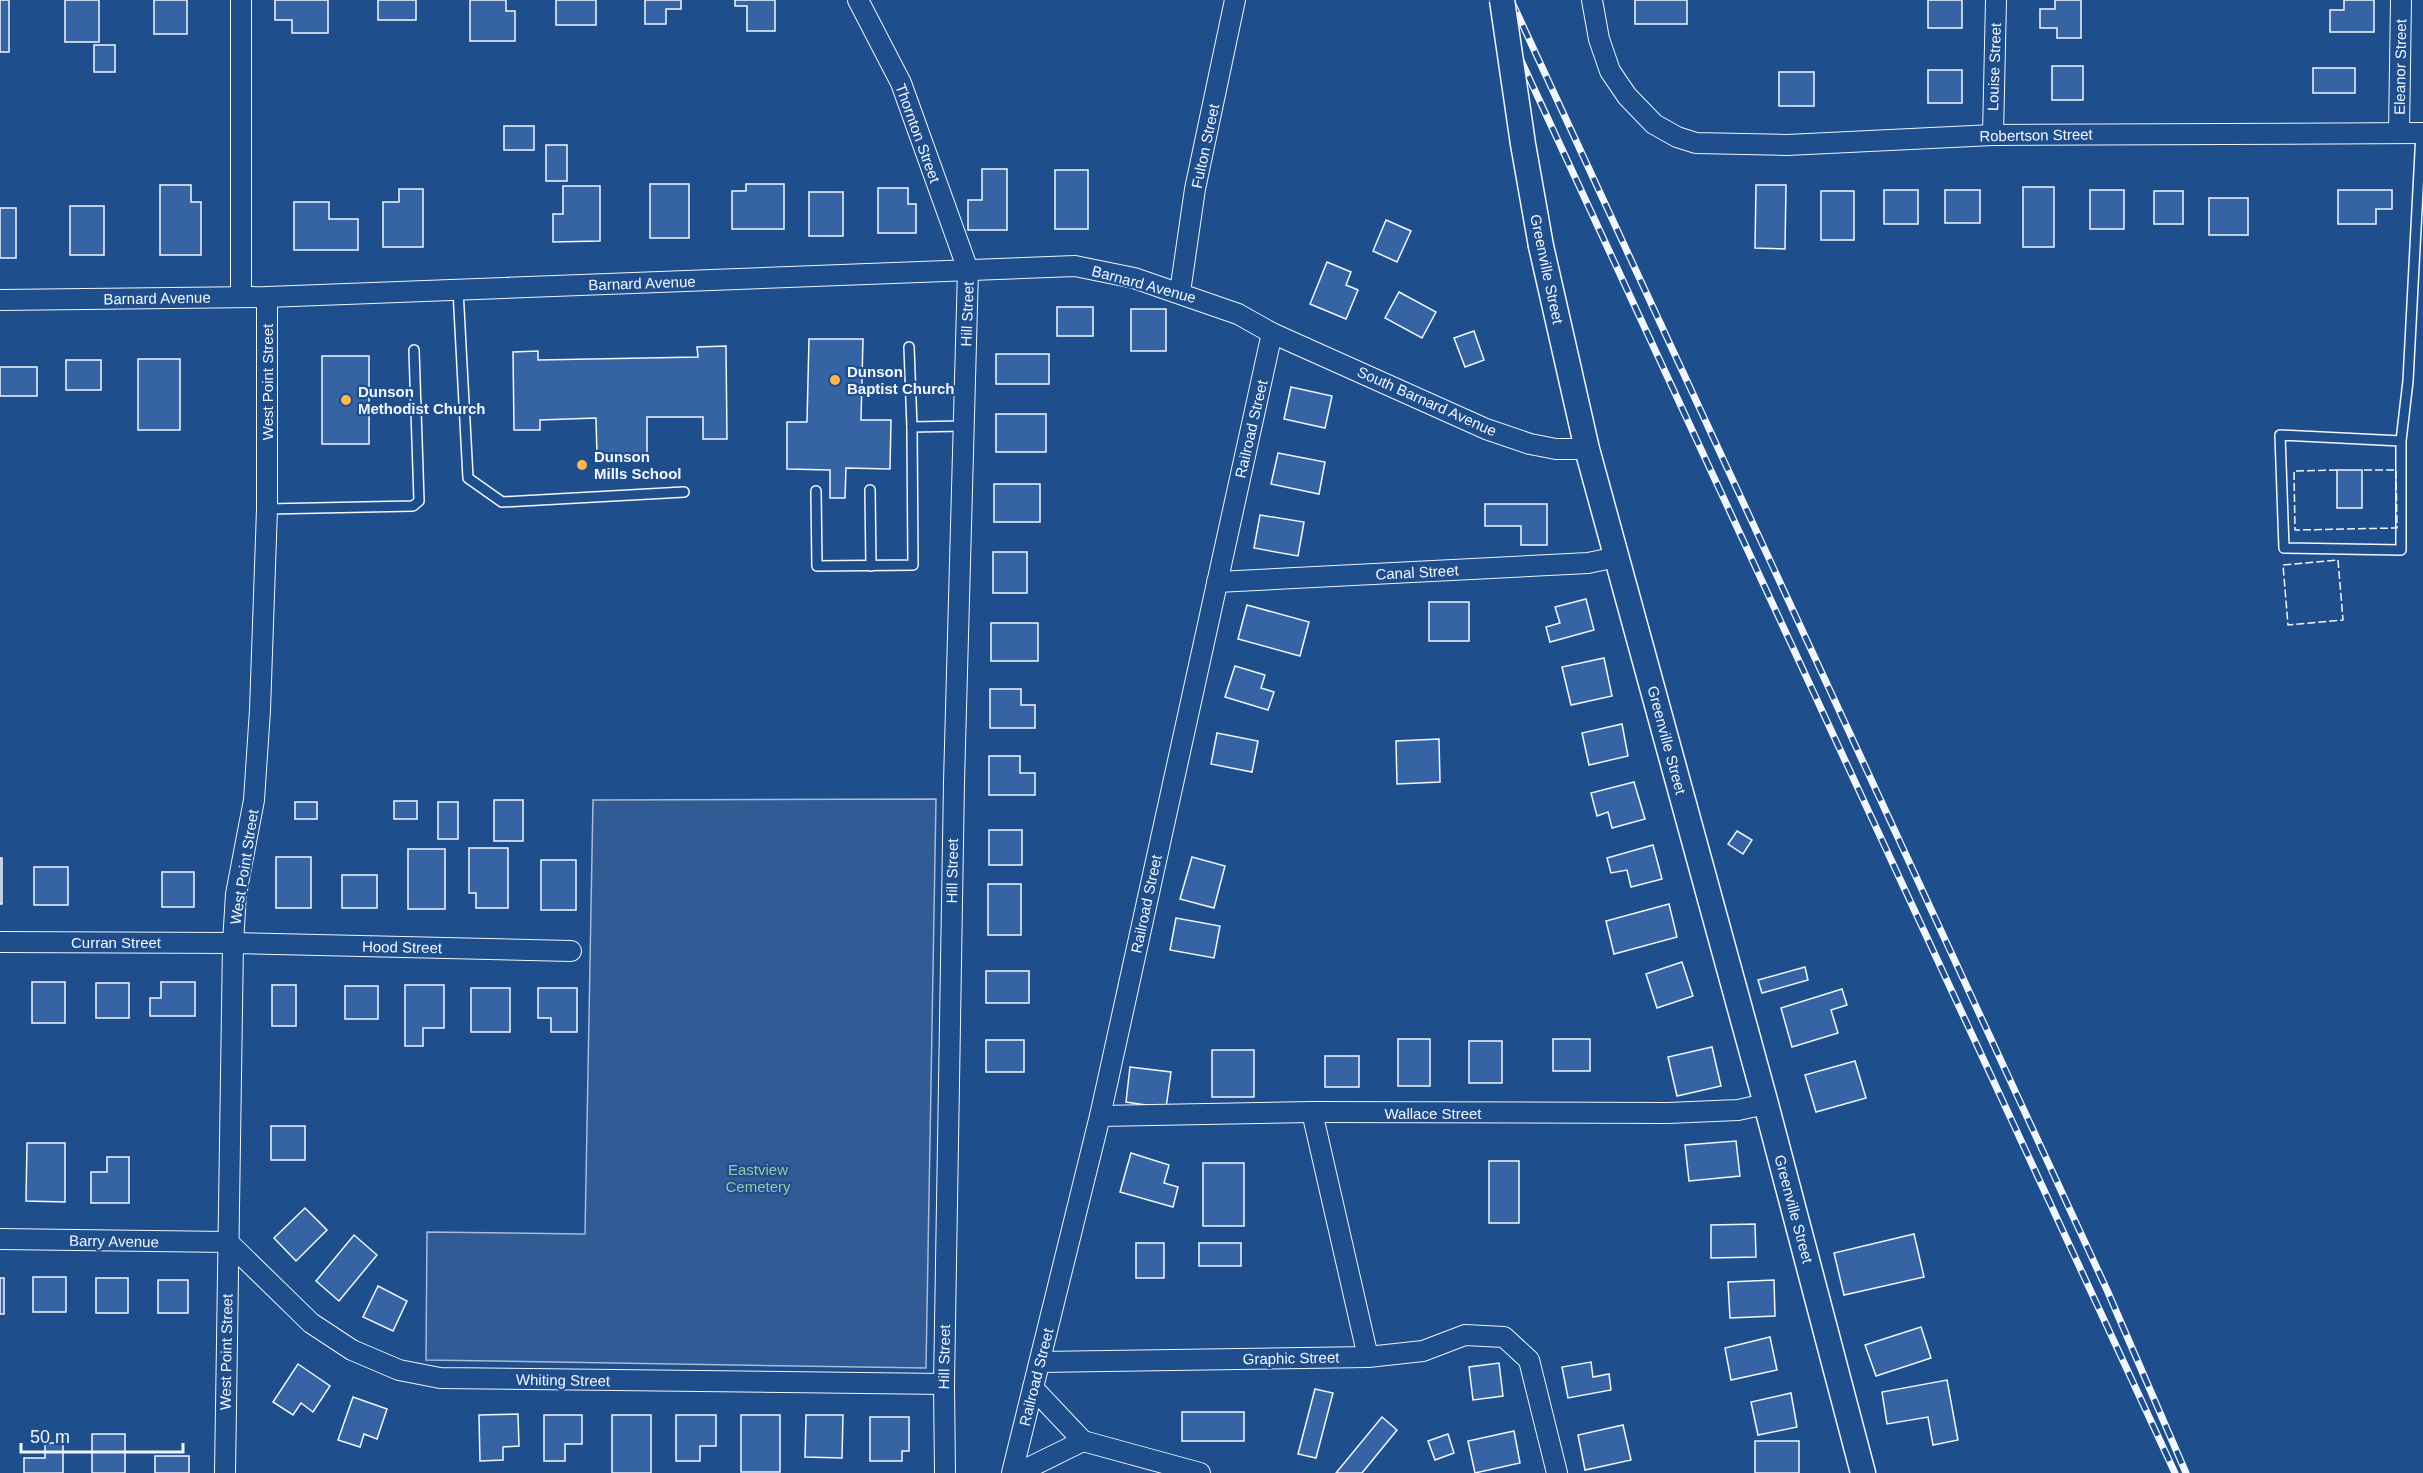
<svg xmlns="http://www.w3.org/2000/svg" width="2423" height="1473" font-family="Helvetica,sans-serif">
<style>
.built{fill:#305b95;stroke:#a8bbd7;stroke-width:1.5}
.building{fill:#3563a3;stroke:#f2f6ff;stroke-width:1.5}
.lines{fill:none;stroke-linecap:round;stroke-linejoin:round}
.service-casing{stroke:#f2f6ff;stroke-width:12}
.minor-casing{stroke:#f2f6ff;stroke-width:22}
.tertiary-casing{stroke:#f2f6ff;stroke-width:27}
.service{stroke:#1f4e8c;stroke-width:9}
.minor{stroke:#1f4e8c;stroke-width:20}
.tertiary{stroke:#1f4e8c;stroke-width:24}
.rail-casing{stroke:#f2f6ff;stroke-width:7}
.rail{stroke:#1f4e8c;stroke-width:4.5;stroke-dasharray:14;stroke-linecap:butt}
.tertiary-bridge-casing{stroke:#f2f6ff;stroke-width:27;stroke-linecap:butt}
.tertiary-bridge{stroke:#1f4e8c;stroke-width:24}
.fence{stroke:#f2f6ff;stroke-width:1.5;stroke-dasharray:8 3;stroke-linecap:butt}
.poi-dot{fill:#ffb74d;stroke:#1f4e8c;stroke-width:2}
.labels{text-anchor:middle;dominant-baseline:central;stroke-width:4.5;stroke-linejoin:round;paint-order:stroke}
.street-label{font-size:15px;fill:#f2f6ff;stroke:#1f4e8c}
.poi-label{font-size:15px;font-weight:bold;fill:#f2f6ff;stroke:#1f4e8c;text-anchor:start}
.park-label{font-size:15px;fill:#97c8a6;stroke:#1f4e8c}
</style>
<rect width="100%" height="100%" fill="#1f4e8c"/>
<polygon class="built" points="936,799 926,1368 426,1360 427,1232 585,1234 593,800"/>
<g class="building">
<rect x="0" y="0" width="9" height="52"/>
<rect x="65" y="0" width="34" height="42"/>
<rect x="154" y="0" width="33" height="34"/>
<polygon points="275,0 328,0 328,33 292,33 292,20 275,20"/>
<rect x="378" y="0" width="38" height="20"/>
<polygon points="470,0 506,0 506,11 515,11 515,41 470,41"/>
<rect x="556" y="0" width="40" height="25"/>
<polygon points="645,0 681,0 681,9 666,9 666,24 645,24"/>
<polygon points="735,0 775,0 775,31 747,31 747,6 735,6"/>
<rect x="1635" y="0" width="52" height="24"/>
<rect x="1928" y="0" width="34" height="28"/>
<polygon points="2055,0 2081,0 2081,38 2057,38 2057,28 2040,28 2040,9 2055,9"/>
<polygon points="2344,0 2374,0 2374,32 2330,32 2330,10 2344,10"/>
<rect x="94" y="45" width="21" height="27"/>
<rect x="2052" y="66" width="31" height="34"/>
<rect x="2313" y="68" width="42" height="25"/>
<rect x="1928" y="70" width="34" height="33"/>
<rect x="1779" y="72" width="35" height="34"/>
<rect x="504" y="126" width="30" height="24"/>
<rect x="546" y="145" width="21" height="36"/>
<polygon points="982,169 1007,169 1007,230 968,230 968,200 982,200"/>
<rect x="1055" y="170" width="33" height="59"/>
<rect x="650" y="184" width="39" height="54"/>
<polygon points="746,184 784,184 784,229 732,229 732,191 746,191"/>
<polygon points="160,185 191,185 191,202 201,202 201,255 160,255"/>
<polygon points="1756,185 1786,185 1785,249 1755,248"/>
<polygon points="563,186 600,186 600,241 553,242 553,214 563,214"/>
<rect x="2023" y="187" width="31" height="60"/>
<polygon points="878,188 908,188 908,204 916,204 916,233 878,233"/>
<polygon points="399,189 423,189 423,247 383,247 383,202 399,202"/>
<rect x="1884" y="190" width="34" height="34"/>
<rect x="1945" y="190" width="35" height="33"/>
<rect x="2090" y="190" width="34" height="39"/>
<polygon points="2338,190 2392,190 2392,209 2376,209 2376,224 2338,224"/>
<rect x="1821" y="191" width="33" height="49"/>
<rect x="2154" y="191" width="29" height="33"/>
<rect x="809" y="192" width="34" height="44"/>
<rect x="2209" y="198" width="39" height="37"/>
<polygon points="294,202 329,202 329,219 358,219 358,250 294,250"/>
<rect x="70" y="206" width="34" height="49"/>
<rect x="0" y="208" width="16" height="50"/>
<polygon points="1386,220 1411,231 1397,262 1373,251"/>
<polygon points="1327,262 1351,272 1346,285 1358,290 1346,319 1310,304"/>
<polygon points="1399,292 1436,312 1422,338 1385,318"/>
<rect x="1057" y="307" width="36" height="29"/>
<rect x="1131" y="309" width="35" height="42"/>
<polygon points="1474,331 1484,360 1465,367 1454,338"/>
<polygon points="809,339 863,339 861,420 891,420 890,469 846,468 845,498 830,498 830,470 787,469 787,422 807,422"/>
<polygon points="726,346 727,439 703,439 703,417 647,417 647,455 597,456 596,418 540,420 540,430 514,430 513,352 538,351 538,360 698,357 697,347"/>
<rect x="996" y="354" width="53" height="30"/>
<rect x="322" y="356" width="47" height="88"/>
<rect x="138" y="359" width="42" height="71"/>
<rect x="66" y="360" width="35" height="30"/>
<rect x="0" y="367" width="37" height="29"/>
<polygon points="1291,387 1332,396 1325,428 1284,419"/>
<rect x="996" y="414" width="50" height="38"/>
<polygon points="1278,453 1325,462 1319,494 1271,484"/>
<rect x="2337" y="470" width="25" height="38"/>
<rect x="994" y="484" width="46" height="38"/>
<polygon points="1485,504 1547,504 1547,545 1521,545 1521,526 1485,526"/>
<polygon points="1260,515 1304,522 1298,556 1254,548"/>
<rect x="993" y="552" width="34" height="41"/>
<polygon points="1586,599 1594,630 1550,642 1546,627 1560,623 1555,607"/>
<rect x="1429" y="602" width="40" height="39"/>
<polygon points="1247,605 1309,622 1300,656 1238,639"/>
<rect x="991" y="623" width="47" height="38"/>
<polygon points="1604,658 1612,696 1571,705 1562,667"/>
<polygon points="1235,666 1265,675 1261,688 1274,692 1268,710 1225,697"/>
<polygon points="990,689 1021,689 1021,705 1035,705 1035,728 990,728"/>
<polygon points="1622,724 1628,756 1589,765 1582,733"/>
<polygon points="1217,733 1258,741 1252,772 1211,764"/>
<polygon points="1439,739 1440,782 1397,784 1396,741"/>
<polygon points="989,756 1020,756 1020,773 1035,773 1035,795 989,795"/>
<polygon points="1634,782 1645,819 1612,828 1608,812 1597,816 1591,793"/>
<rect x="494" y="800" width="29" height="41"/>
<rect x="394" y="801" width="23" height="18"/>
<rect x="295" y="802" width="22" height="17"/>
<rect x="438" y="802" width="20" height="37"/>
<rect x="989" y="830" width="33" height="35"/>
<polygon points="1737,831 1752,840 1743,854 1728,844"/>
<polygon points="1653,845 1662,879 1631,887 1627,870 1611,873 1607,858"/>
<polygon points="469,848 508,848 508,908 476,908 476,893 469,893"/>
<rect x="408" y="849" width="37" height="60"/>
<rect x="276" y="857" width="35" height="51"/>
<polygon points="1192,857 1225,866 1214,908 1180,899"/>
<rect x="0" y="858" width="2" height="46"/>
<rect x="541" y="860" width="35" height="50"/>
<rect x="34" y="867" width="34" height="38"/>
<rect x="162" y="872" width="32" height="35"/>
<rect x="342" y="875" width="35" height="33"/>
<rect x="988" y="884" width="33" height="51"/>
<polygon points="1669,904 1677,937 1614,954 1606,921"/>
<polygon points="1176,918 1220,926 1214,958 1170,950"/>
<polygon points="1682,962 1693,996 1657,1008 1646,974"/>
<polygon points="1805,967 1808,980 1762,993 1758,980"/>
<rect x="986" y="971" width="43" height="32"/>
<rect x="32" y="982" width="33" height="41"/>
<polygon points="161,982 195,982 195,1016 150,1016 150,998 161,998"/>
<rect x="96" y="983" width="33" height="35"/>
<rect x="272" y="985" width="24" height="41"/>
<polygon points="405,985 444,985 444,1028 423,1028 423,1046 405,1046"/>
<rect x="345" y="986" width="33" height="33"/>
<rect x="471" y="988" width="39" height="44"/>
<polygon points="538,988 577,988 577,1032 551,1032 551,1018 538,1018"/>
<polygon points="1842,989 1847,1005 1831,1010 1838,1033 1792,1047 1781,1008"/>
<rect x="1398" y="1039" width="32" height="47"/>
<rect x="1553" y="1039" width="37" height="32"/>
<rect x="986" y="1040" width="38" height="32"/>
<rect x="1469" y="1041" width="33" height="42"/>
<polygon points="1712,1047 1721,1086 1677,1096 1668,1057"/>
<rect x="1212" y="1050" width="42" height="47"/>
<rect x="1325" y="1056" width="34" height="31"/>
<polygon points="1855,1061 1866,1098 1816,1112 1805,1075"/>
<polygon points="1130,1067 1171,1072 1166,1108 1126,1102"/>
<rect x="271" y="1126" width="34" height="34"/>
<polygon points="1736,1141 1740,1176 1689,1181 1685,1145"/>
<polygon points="27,1143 65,1143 65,1202 26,1201"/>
<polygon points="1131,1153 1169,1165 1164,1183 1178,1187 1173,1207 1120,1192"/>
<polygon points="107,1157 129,1157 129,1203 91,1203 91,1172 107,1172"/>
<rect x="1489" y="1161" width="30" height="62"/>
<rect x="1203" y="1163" width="41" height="63"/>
<polygon points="305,1208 327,1230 296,1261 274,1238"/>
<polygon points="1755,1224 1756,1257 1711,1258 1711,1225"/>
<polygon points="1914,1234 1924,1277 1844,1295 1834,1253"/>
<polygon points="354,1235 377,1255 339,1301 316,1281"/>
<rect x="1136" y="1243" width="28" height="35"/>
<rect x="1199" y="1243" width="42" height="23"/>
<rect x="33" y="1277" width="33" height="35"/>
<rect x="0" y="1278" width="4" height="36"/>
<rect x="96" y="1278" width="32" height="35"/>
<rect x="158" y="1280" width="30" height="33"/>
<polygon points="1774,1280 1775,1316 1730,1318 1728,1282"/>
<polygon points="378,1286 407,1301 393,1331 363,1317"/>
<polygon points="1921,1327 1931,1358 1876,1376 1865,1345"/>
<polygon points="1770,1337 1777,1370 1731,1380 1725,1348"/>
<polygon points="1591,1362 1593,1377 1609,1374 1611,1390 1568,1398 1562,1367"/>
<polygon points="1499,1363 1503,1396 1473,1400 1469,1367"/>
<polygon points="298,1364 330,1386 313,1412 301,1403 293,1415 273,1402"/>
<polygon points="1947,1380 1958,1440 1933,1445 1928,1417 1887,1424 1882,1392"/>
<polygon points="1315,1389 1333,1393 1316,1458 1298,1454"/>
<polygon points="1791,1393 1797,1427 1758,1435 1751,1402"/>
<polygon points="353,1397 387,1409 377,1439 364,1434 360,1447 338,1440"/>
<rect x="1182" y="1412" width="62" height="29"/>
<polygon points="518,1414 519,1446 503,1447 503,1460 480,1461 479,1415"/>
<polygon points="544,1415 582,1415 582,1444 565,1444 565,1461 544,1461"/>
<rect x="612" y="1415" width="39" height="58"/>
<polygon points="676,1415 716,1415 716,1446 700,1446 700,1461 676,1461"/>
<rect x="741" y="1415" width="39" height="57"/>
<polygon points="806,1415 843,1415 842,1458 805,1457"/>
<polygon points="870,1417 909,1417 909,1451 902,1451 902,1461 870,1461"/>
<polygon points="1382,1417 1397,1430 1362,1473 1336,1473"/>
<polygon points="1623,1425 1631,1460 1585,1470 1578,1435"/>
<polygon points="1514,1431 1520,1463 1475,1473 1468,1441"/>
<rect x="92" y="1434" width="33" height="39"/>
<polygon points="1448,1434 1454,1453 1435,1460 1428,1441"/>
<rect x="1755" y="1441" width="44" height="32"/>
<polygon points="45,1443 63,1443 63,1473 24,1473 24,1458 45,1458"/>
<rect x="155" y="1456" width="34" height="17"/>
</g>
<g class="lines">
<g class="service-casing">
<g id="service">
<polyline points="458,290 468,478 502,502 684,492"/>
<polyline points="909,347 912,427 963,426"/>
<polyline points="2401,441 2280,435 2284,548 2401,550 2401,441 2408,381 2421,133"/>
<polyline points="870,490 871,566"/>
<polyline points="816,491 817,566 913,565 912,427"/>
<polyline points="267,509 413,506 419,501 414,350"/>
</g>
</g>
<g class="minor-casing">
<g id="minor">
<polyline points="241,0 241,297"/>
<polyline points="858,0 901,83 968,270 954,782 944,1384 945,1473"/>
<polyline points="1592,0 1599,39 1610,71 1627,96 1654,124 1677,137 1696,143 1787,145 1993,135 2423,133"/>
<polyline points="2399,133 2401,0"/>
<polyline points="1993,135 1996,0"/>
<polyline points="1180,292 1195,189 1235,0"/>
<polyline points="0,300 267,297 1075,266 1134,278 1238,314 1272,333 1486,429 1530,444 1556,449 1587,449"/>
<polyline points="1217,582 1588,563 1617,557"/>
<polyline points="0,942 233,943 571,951"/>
<polyline points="1312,1112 1368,1357"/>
<polyline points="1100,1116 1312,1112 1668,1113 1738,1110 1766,1104"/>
<polyline points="0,1239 228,1242 311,1323 352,1350 399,1370 440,1378 944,1384"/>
<polyline points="1040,1362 1368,1357 1423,1351 1465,1335 1504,1337 1529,1360 1557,1473"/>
<polyline points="1033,1388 1083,1441"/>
<polyline points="225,1473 233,943 236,894 254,800 260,710 267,509 267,297"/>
<polyline points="1012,1473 1100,1116 1272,333"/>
<polyline points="1018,1473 1083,1441 1200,1473"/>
</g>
</g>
<g class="tertiary-casing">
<polyline id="tertiary" points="1541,246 1587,449 1766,1104 1863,1473"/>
</g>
<use href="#service" class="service"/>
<use href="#minor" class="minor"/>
<use href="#tertiary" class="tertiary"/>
<g class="rail-casing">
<g id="rail">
<polyline points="1493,0 2175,1473"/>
<polyline points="1511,0 2107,1290 2186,1473"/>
</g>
</g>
<use href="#rail" class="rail"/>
<g class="tertiary-bridge-casing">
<polyline id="tertiary-bridge" points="1502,0 1523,144 1541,246"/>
</g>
<use href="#tertiary-bridge" class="tertiary-bridge"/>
<g class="fence">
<polyline points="2337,470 2294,471 2295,530 2397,528 2396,470 2362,470"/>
<polygon points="2338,560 2343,620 2288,625 2283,565"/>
</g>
</g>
<g class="poi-dot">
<circle cx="835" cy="380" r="6"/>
<circle cx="346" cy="400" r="6"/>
<circle cx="582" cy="465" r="6"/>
</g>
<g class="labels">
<g class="street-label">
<text transform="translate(1994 67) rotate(-88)">Louise Street</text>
<text transform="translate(2400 67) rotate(-89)">Eleanor Street</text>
<text transform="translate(918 133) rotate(70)">Thornton Street</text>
<text transform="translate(2036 135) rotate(-1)">Robertson Street</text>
<text transform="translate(1205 146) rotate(-78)">Fulton Street</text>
<text transform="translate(1547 269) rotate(78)">Greenville Street</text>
<text transform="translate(642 283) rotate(-2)">Barnard Avenue</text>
<text transform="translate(1144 284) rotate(15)">Barnard Avenue</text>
<text transform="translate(157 298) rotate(-1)">Barnard Avenue</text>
<text transform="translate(967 314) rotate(-88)">Hill Street</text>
<text transform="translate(267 382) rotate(-90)">West Point Street</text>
<text transform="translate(1427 401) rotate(24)">South Barnard Avenue</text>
<text transform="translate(1251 429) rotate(-77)">Railroad Street</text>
<text transform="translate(1417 572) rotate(-3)">Canal Street</text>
<text transform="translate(1667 740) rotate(75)">Greenville Street</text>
<text transform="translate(244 867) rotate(-81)">West Point Street</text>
<text transform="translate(952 871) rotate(-89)">Hill Street</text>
<text transform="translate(1146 904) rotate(-78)">Railroad Street</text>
<text x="116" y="942">Curran Street</text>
<text transform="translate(402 947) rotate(1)">Hood Street</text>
<text x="1433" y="1113">Wallace Street</text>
<text transform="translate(1794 1209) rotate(75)">Greenville Street</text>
<text transform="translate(114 1241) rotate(1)">Barry Avenue</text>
<text transform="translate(226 1352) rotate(-89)">West Point Street</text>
<text transform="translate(944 1357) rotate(-89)">Hill Street</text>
<text transform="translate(1291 1358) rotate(-1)">Graphic Street</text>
<text transform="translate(1036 1377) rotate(-76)">Railroad Street</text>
<text transform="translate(563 1380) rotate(1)">Whiting Street</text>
</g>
<g class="poi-label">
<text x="847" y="371">Dunson<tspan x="847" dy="17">Baptist Church</tspan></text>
<text x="358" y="391">Dunson<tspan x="358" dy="17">Methodist Church</tspan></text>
<text x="594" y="456">Dunson<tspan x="594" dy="17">Mills School</tspan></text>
</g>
<g class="park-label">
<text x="758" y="1169">Eastview<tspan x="758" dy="17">Cemetery</tspan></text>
</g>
</g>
<path d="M21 1443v9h162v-9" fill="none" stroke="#f2f6ff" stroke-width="3"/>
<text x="30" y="1443" font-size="18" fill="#f2f6ff" stroke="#1f4e8c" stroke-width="4.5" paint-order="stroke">50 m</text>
</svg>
